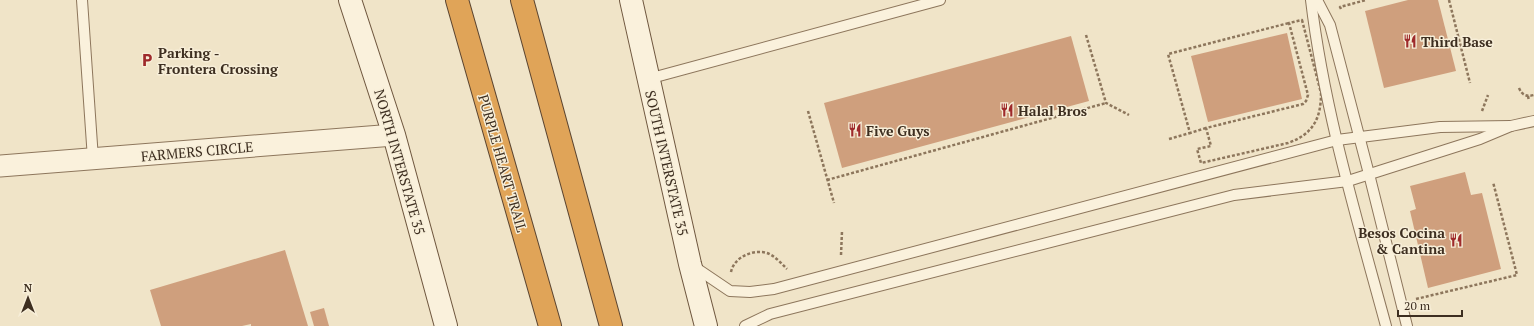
<svg xmlns="http://www.w3.org/2000/svg" width="1534" height="326" font-family="'PT Serif',serif">
<style>
.building{fill:#cf9f7d}
.lines{fill:none;stroke-linecap:round;stroke-linejoin:round}
.service-casing{stroke:#8d765c;stroke-width:12}
.minor-casing{stroke:#8d765c;stroke-width:23}
.secondary-casing{stroke:#6f573f;stroke-width:24}
.motorway-casing{stroke:#5b4430;stroke-width:24}
.path{stroke:#8d765c;stroke-width:2.5;stroke-dasharray:3 2;stroke-linecap:butt}
.service{stroke:#faf1dc;stroke-width:10}
.minor{stroke:#faf1dc;stroke-width:21}
.secondary{stroke:#faf1dc;stroke-width:22}
.motorway{stroke:#e0a458;stroke-width:22}
.labels{text-anchor:middle;dominant-baseline:central;stroke-width:3;stroke-linejoin:round;paint-order:stroke}
.poi-label{font-size:14px;font-weight:bold;fill:#3d2e20;stroke:#f7eed8;text-anchor:start}
.street-label{font-size:14px;fill:#3d2e20;stroke:#f7eed8}
</style>
<rect width="100%" height="100%" fill="#f0e4c8"/>
<g class="building">
<polygon points="1408,0 1438,0 1456,71 1384,88 1365,11"/>
<polygon points="1287,33 1302,99 1208,122 1191,56"/>
<polygon points="1071,36 1089,101 842,168 824,103"/>
<polygon points="1465,172 1471,195 1482,193 1501,269 1428,288 1410,211 1416,209 1410,186"/>
<polygon points="285,250 308,326 251,326 251,324 242,326 161,326 150,290"/>
<polygon points="324,308 329,326 314,326 310,312"/>
</g>
<g class="lines">
<g class="service-casing">
<g id="service">
<polyline points="82,0 93,159"/>
<path d="M1311,0C1324,110 1357,219 1386,326"/>
<polyline points="1317,0 1330,25 1369,174 1407,326"/>
<polyline points="648,79 940,0"/>
<polyline points="693,266 730,291 750,292 774,289 1337,140 1440,127 1511,126"/>
<polyline points="745,326 770,314 1234,195 1348,181 1480,139 1511,126 1534,121"/>
</g>
</g>
<g class="minor-casing">
<polyline id="minor" points="0,166 394,135"/>
</g>
<g class="secondary-casing">
<g id="secondary">
<polyline points="350,0 394,135 446,326"/>
<polyline points="631,0 690,264 706,326"/>
</g>
</g>
<g class="motorway-casing">
<g id="motorway">
<polyline points="457,0 550,326"/>
<polyline points="522,0 611,326"/>
</g>
</g>
<g class="path">
<polyline points="1449,0 1470,83"/>
<polyline points="1341,9 1340,7 1366,0"/>
<path d="M1302,20L1321,93C1321,119 1313,134 1288,143L1201,163L1197,149L1211,146L1206,128L1303,104L1306,101L1308,95L1289,23Z"/>
<polyline points="1086,35 1106,103 1129,115"/>
<path d="M1519,88C1522,95 1526,97 1534,95"/>
<polyline points="1528,96 1529,101"/>
<polyline points="808,111 834,203"/>
<polyline points="1482,111 1488,95"/>
<polyline points="1206,128 1190,133 1168,54 1289,23"/>
<polyline points="1169,139 1190,133"/>
<polyline points="827,180 1106,103"/>
<polyline points="841,255 842,231"/>
<path d="M731,272C734,257 753,249 767,253C775,256 781,263 787,269"/>
<polyline points="1416,299 1517,275 1493,182"/>
</g>
<use href="#service" class="service"/>
<use href="#minor" class="minor"/>
<use href="#secondary" class="secondary"/>
<use href="#motorway" class="motorway"/>
</g>
<defs>
<g id="restaurant-bare" transform="scale(1.08)"><path d="M-5-6h1v4h1v-4h1v4h1v-4h1v5L-1.5 .5V6h-2V.5L-5-1ZM5-6V6H3V1.5H1.5Q1.5-4 5-6Z" fill="#9e2a2b" stroke="#f7eed8" stroke-width="2.5" paint-order="stroke"/></g>
<g id="parking-bare" transform="scale(1.08)"><path d="M-3.5-5.5H1a3.5 3.5 0 0 1 0 7H-1V5.5H-3.5ZM-1-3.4V-.6H.8a1.4 1.4 0 0 0 0-2.8Z" fill="#9e2a2b" stroke="#f7eed8" stroke-width="2.5" paint-order="stroke"/></g>
</defs>
<g fill-rule="evenodd">
<use href="#restaurant-bare" x="1410" y="41"/>
<use href="#parking-bare" x="147" y="60"/>
<use href="#restaurant-bare" x="1007" y="110"/>
<use href="#restaurant-bare" x="855" y="130"/>
<use href="#restaurant-bare" x="1456" y="240"/>
</g>
<g class="labels">
<g class="poi-label">
<text x="1421" y="41">Third Base</text>
<text x="158" y="52">Parking -<tspan x="158" dy="16">Frontera Crossing</tspan></text>
<text x="1018" y="110">Halal Bros</text>
<text x="866" y="130">Five Guys</text>
<text x="1445" y="232" text-anchor="end">Besos Cocina<tspan x="1445" dy="16">&amp; Cantina</tspan></text>
</g>
<g class="street-label">
<text transform="translate(197 151) rotate(-5)">FARMERS CIRCLE</text>
<text transform="translate(400 162) rotate(74)">NORTH INTERSTATE 35</text>
<text transform="translate(503 163) rotate(74)">PURPLE HEART TRAIL</text>
<text transform="translate(667 163) rotate(77)">SOUTH INTERSTATE 35</text>
</g>
</g>
<g transform="translate(28 298)" stroke="#f7eed8" stroke-width="3" paint-order="stroke">
<path d="M0-3L7 15L0 10L-7 15Z" fill="#3d2e20"/>
<text y="-6" font-size="11" font-weight="bold" text-anchor="middle" fill="#3d2e20">N</text>
</g>
<path d="M1398 310v6h64v-6" fill="none" stroke="#3d2e20" stroke-width="2"/>
<text x="1404" y="310" font-size="12" fill="#3d2e20" stroke="#f7eed8" stroke-width="3" paint-order="stroke">20 m</text>
</svg>
